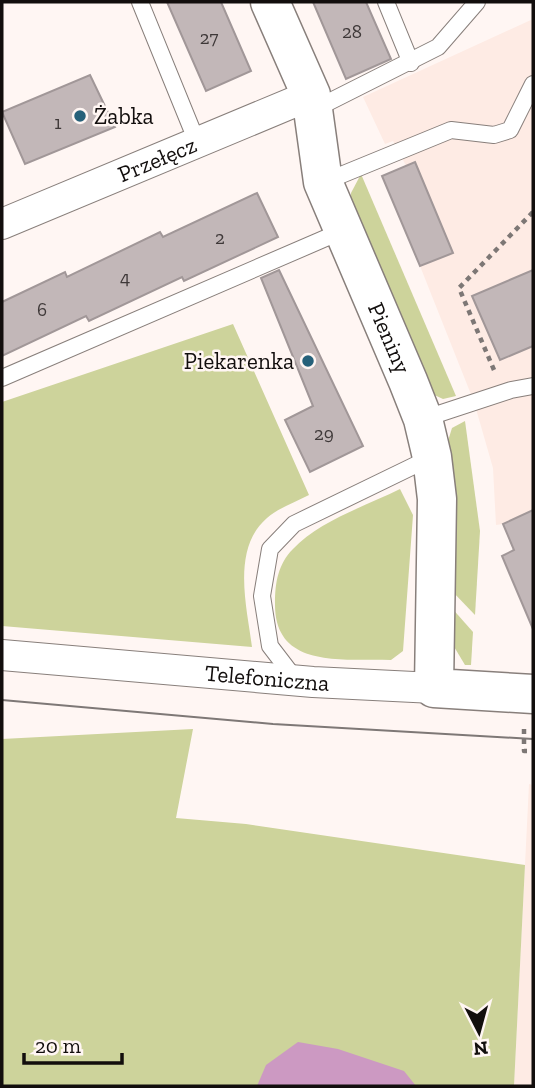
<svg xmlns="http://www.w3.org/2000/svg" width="535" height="1088" font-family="'Zilla Slab',serif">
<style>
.built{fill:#feebe4}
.green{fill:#cdd39b}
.water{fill:#cc99c2}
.building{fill:#c2b7b8;stroke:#a19798;stroke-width:2}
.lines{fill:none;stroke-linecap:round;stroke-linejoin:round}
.service-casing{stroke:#887f7b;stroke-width:18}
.minor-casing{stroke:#887f7b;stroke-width:32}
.tertiary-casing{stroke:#887f7b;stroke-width:41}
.path{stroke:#7d7775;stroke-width:4.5;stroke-dasharray:5 5;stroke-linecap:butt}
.service{stroke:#fff;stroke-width:16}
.minor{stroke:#fff;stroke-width:30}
.tertiary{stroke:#fff;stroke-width:38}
.tram{stroke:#7e7876;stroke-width:2}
.poi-dot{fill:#26617a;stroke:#fff6f3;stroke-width:2.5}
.labels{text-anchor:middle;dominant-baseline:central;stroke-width:5;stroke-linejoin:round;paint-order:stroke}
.number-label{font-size:19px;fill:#3e3838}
.poi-label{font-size:23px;fill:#120e0d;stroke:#fff6f3;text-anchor:start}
.street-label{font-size:23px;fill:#120e0d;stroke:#fff6f3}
</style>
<rect width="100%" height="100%" fill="#fff6f3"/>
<g class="built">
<polygon points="533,19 533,629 502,556 514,550 503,524 496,525 493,468 474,402 420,266 452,253 393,141 385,144 363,97"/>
<polygon points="529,784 533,785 533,1086 514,1086"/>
</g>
<g class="green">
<polygon points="361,174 456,396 443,399 430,393 351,203 351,193"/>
<path d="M233,324L309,495C296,502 278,508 267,518C231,549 247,607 252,647L2,626V402Z"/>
<polygon points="465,421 480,531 475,615 451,590 446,447 452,428"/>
<path d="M400,489L413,515L403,651L391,660C344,658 274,670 275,603C275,583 278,564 293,549C319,521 366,506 400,489Z"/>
<polygon points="450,606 473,632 471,665 465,665 453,645"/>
<polygon points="193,729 176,818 246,824 525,865 514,1086 2,1086 2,739"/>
</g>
<polygon class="water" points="298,1042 338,1049 404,1071 416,1086 257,1086 266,1065"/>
<g class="building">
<polygon points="167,2 221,2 251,71 206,91"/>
<polygon points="313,2 366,2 391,59 346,79"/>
<polygon points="90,75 115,127 25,164 2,112"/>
<polygon points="415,162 453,253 420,266 382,176"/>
<polygon points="257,193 278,237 184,281 182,277 89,321 86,316 2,356 2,302 65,272 67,277 160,232 163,237"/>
<polygon points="279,270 363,446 310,472 285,420 313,406 261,278"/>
<polygon points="533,270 533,346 500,360 472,296"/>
<polygon points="533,510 533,629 502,556 514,550 503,524"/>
</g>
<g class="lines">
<g class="service-casing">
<g id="service">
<polyline points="140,2 197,142"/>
<polyline points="386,2 411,63"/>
<polyline points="313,110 438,47 477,2"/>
<polyline points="324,182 451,130 494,135 510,130 533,84"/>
<polyline points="2,378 342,231"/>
<polyline points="423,419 511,390 533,386"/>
<polyline points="296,680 270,646 262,596 270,549 294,524 432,457"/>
</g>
</g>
<g class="minor-casing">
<g id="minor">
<path id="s1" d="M2,224L311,95"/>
<path id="s2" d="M2,655L313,682L434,688"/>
</g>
</g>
<g class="tertiary-casing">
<g id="tertiary">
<path id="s3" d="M270,2L311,95L323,182L408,381L423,419L432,457L437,499L434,688L533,694"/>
</g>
</g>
<g class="path">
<polyline points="494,370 459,288 533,212"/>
<polyline points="524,729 524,751 533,751"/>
</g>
<use href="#service" class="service"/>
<use href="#minor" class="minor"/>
<use href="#tertiary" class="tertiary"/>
<polyline class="tram" points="2,700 273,724 533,739"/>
</g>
<g class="poi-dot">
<circle cx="80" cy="116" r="7"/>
<circle cx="308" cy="361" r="7"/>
</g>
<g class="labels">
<g class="number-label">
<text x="352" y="31">28</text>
<text x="209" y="37">27</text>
<text x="58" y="122">1</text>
<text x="220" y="237">2</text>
<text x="125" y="277">4</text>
<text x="42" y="309">6</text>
<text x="324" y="433">29</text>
</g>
<g class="poi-label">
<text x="94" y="116">Żabka</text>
<text x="294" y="361" text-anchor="end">Piekarenka</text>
</g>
<g class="street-label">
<text stroke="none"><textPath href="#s1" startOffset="168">Przełęcz</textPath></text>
<text stroke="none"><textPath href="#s3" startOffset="359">Pieniny</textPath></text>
<text stroke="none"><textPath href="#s2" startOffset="266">Telefoniczna</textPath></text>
</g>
</g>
<rect width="535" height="1088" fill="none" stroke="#120e0d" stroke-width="7"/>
<g transform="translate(479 1032) rotate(174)" stroke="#fff6f3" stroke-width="5" paint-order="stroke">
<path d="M0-5L12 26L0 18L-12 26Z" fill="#120e0d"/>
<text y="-10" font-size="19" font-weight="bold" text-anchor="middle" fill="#120e0d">N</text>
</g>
<path d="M24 1053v10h98v-10" fill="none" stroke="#120e0d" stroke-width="3.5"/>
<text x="35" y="1053" font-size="21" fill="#120e0d" stroke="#fff6f3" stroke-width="5" paint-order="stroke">20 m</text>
</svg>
